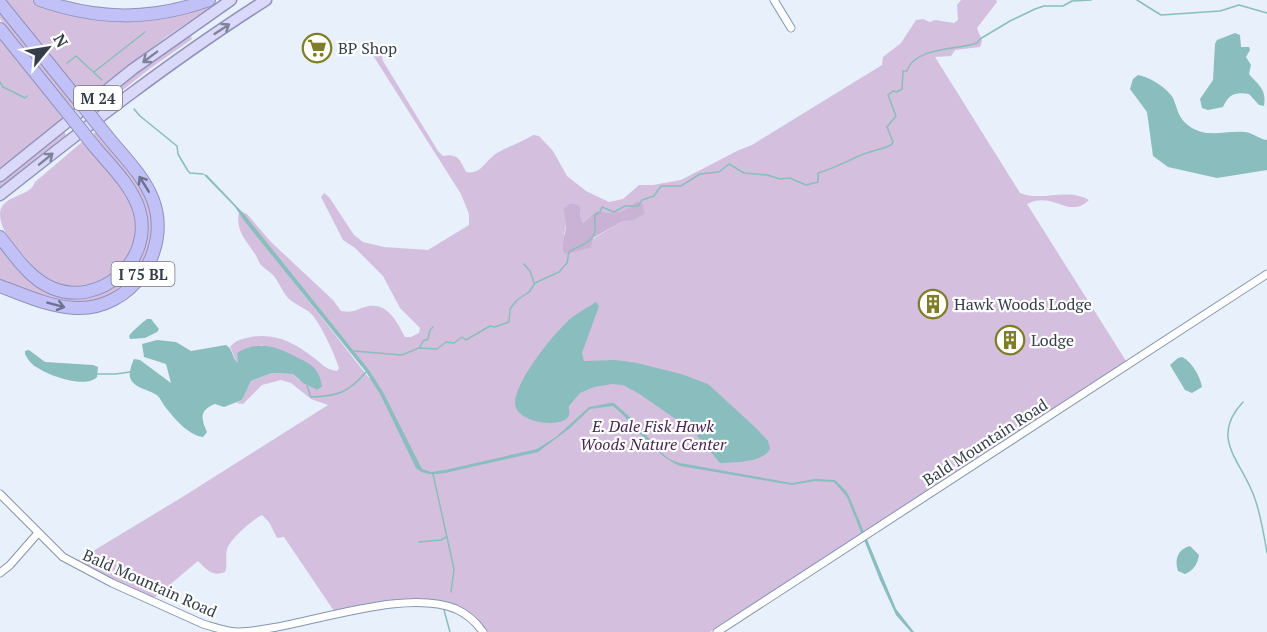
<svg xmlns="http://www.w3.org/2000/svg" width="1267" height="632" font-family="'PT Serif',serif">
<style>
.green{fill:#d5bfdf;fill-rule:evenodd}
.forest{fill:#c9b2d4}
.water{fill:#8abdbd}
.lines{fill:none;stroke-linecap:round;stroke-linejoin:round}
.stream{stroke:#8abdbd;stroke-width:1.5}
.minor-casing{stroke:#8396b0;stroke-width:9}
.primary-casing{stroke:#9092ba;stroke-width:13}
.motorway-casing{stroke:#9092ba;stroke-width:14}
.minor{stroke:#fff;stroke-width:7}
.primary{stroke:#dad9fa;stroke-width:10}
.motorway{stroke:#c1c0f7;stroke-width:12}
.motorway-bridge-casing{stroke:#9092ba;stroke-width:14;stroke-linecap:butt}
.motorway-bridge{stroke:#c1c0f7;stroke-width:12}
.oneway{stroke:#7f8398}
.oneway2{stroke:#6d718e}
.labels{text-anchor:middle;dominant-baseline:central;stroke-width:4.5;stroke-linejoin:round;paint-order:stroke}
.shield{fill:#fff;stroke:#72777f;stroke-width:1.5}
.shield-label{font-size:15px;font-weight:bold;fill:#353d48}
.poi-label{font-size:16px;fill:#353d48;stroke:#fff;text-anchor:start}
.park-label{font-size:16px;font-style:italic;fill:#452652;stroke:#fff}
.street-label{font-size:16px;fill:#353d48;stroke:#fff}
</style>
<rect width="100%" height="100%" fill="#e7f0fb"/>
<g class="green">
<polygon points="4,0 31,0 74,14 209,4 210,7 166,37 85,100"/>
<path d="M961,0H996L997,2L977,28L982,41L980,47L955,50L951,56L935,57L1020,193C1042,202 1067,187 1089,200C1069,220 1053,190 1027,204L1126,361L710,632H488C447,581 389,601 334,611L284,537L277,538L269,522L262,515C252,520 231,538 227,549C225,556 228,565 225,572C213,577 207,570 198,561L154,598L75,562L184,496L328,405L311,399L291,383L281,380L262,385L243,404L236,403L242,400L251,381L272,373L293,374L299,380L317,390L322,387L262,345L237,353L239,363H237L230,347C236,340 241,339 251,337C275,333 293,342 313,357C321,363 326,370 337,371L339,368C333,351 325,333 314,317C308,308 296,306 288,298C282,291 279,282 273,275C269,271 265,269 262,266C258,262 258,258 255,254C246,240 235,230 239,212L369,378L373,376L240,211L247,214L271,242L333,300L341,311C355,313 354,310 365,307C387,300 397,322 405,337H411L419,333L420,328L400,308L383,276L355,248L343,240L321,197L324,193L329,197L354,235L363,242L384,247L428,250L469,225V214L461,194L374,57L369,46L377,45L380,48L383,61L438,151L443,156C458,153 460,160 466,172C482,175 485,160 497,153C509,146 522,142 533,135L539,136L553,151L567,176L586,191L609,202L623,199L639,185H653L681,180L739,150L752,145L882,65L883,57L901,43L916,20L923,19L930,22L935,20L954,23L958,20L957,5ZM629,209L627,221L621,222L591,240L564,235L566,224L581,213V219L583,223L596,211L616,214Z"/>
<polygon points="0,10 77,106 73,109 0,19"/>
<polygon points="190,34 192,39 148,70 104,105 101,101 139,71"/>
<polygon points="0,40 63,118 0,168"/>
<polygon points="64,131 66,135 0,189 0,182"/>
<path d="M97,131L143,188L153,215L152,244L135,278L104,300L67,304L0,283V245L22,273L90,296C143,282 161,232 134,186C123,168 106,151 93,134Z"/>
<path d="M82,142C99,162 123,184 132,208C151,256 96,301 51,281C37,274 28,260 18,249C9,237 0,229 0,213C2,194 30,198 35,182Z"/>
</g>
<path class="forest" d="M637,201L643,204L644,214L633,220L621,222L593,238L591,248C582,249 572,254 564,254C561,244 566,234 566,224C566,218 564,215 564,208C570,203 573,202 580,207L581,219L583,223L596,211C615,214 623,215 637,201Z"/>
<g class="water">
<path d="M1235,33L1240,35L1241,47H1249L1250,50L1246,57L1251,65L1249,74C1258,85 1267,89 1264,106L1259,105L1249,94C1235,92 1229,94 1223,107L1208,110L1202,108L1200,99L1213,80L1215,44L1217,40Z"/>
<path d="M1138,75C1150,77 1167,88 1173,98C1178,110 1178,118 1189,126C1207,139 1225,130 1245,132C1253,133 1259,139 1267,140V170L1217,178L1168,167L1153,156L1147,112L1130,89L1133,79Z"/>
<path d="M203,174L207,175L244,214L369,370L383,392L422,469L431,472L445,470L537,449L556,437L589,407L610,403H614L631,418L661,452L669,459L680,463L792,483L815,479L835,480L846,491L849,496L896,609L914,632H911L896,615L880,580L847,497L834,482L815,481L792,485L680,466C652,454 636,425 613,406L590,409L570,428L538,452L445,473C434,474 425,476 416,468L380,394L366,372L246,223L235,207Z"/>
<path d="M596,302L599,306L582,353L584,361L615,360L637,363L681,374L708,384L756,428L768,441L770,449C762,463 735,462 720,463L693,431L638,393L623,385L612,384L594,387L580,393L569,406C568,409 570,412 569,415C565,429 517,424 515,404C514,383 551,337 566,323C574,314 586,309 596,302Z"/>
<path d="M147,319H151L159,329L157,332L145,338L130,339L129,336C131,332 143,322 147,319Z"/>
<path d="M157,340L176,342L191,351L226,345C233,349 232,358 238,363L237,353C259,339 280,348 300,359C305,361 312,365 315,369C320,375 321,381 322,387L317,390L303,383L293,374L272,373L251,381L242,400L224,407L215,404C199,410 201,419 207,432L203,437C188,435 175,419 166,408C163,405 161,399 158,396C150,389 133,389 130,377C129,372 132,363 134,359L140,360L171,383L166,364L144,357L142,344Z"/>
<path d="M29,350L45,362L93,365L98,367L97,377C86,389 50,376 38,368C32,365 28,360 25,354V351Z"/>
<path d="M1182,357C1192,362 1200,376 1202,387L1192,393L1185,390L1170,365L1178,358Z"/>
<path d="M1190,546L1199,555C1197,565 1194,570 1185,574L1178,571C1174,559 1178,549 1190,546Z"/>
</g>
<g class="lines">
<g class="stream">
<polyline points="1137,0 1161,15 1220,11 1239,5 1267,13"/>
<polyline points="67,63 76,56 102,80"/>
<polyline points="94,72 145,32"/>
<polyline points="0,82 3,87 25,98 27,96"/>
<polyline points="134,109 140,116 177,146 178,154 188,171 190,173 203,174"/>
<polyline points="524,264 530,271 534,283"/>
<polyline points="420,347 423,341 428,339 430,330 433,327"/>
<path d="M354,351L402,355L419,348L437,349L446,342L454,343L462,337L466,340L490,326L495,327L509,322L510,309L517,300L529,292L535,283L559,272L567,263L569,252C578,245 593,244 595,230C596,225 594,220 595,215L600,212L602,207L614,212L625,206H638L642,200L654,196L661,186H681L700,174L719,172L729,164L744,173L767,175L780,179L790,178L806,185L818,182V173C833,169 845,162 859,156C869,151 881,150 891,145L893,142L887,127L896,116L888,95L893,91L897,92L902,89L903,71H907C914,47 958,50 977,43L980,39L1010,21L1035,9L1044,6H1063L1072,1L1091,0"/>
<polyline points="97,374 115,374 130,372"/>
<path d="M307,386L311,397C338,396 348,393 366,372"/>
<path d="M1243,402C1208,439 1243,462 1255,499C1261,516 1264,535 1267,553"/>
<polyline points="433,474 454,569 451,592"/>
<polyline points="419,542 441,540 446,537"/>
<polyline points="444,610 450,632"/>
</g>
<g class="minor-casing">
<g id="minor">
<polyline points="774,0 791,28"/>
<path d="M0,494L63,557L112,583L203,624C214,627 227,632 239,632C297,630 402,586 456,609C467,614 476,622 483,632"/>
<polyline points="0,573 10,565 38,533"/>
<polyline points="717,632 1267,274"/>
</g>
</g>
<g class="primary-casing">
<g id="primary">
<polyline points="0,176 133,69 231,0"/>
<path d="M0,195C86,127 173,59 266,0"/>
</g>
</g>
<g class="motorway-casing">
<g id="motorway">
<path d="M40,0C98,20 150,21 209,0"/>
<polyline points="0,3 75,96"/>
<polyline points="0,29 62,106"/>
<path d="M0,237C15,256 29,278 52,288C100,308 155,260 139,209C131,185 110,165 94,146"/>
<path d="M0,286C24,295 50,307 75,308C131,311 172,251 153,200C144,176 123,156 107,136"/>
</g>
</g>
<use href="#minor" class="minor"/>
<use href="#primary" class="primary"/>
<use href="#motorway" class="motorway"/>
<g class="motorway-bridge-casing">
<g id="motorway-bridge">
<polyline points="75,96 107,136"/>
<polyline points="62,106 94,146"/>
</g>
</g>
<use href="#motorway-bridge" class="motorway-bridge"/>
</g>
<defs><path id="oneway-shaft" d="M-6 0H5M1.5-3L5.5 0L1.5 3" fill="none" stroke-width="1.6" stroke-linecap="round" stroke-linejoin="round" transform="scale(1.5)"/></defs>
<g class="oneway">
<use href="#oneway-shaft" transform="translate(222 29) rotate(-33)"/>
<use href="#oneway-shaft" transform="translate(150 57) rotate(143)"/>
<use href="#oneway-shaft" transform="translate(46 159) rotate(-39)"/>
</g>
<g class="oneway2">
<use href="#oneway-shaft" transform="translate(144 184) rotate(-122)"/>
<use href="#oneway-shaft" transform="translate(56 305) rotate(15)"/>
</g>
<defs>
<g id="supermarket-ring" transform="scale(1.5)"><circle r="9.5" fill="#fff" stroke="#7f7d25" stroke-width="1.5"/><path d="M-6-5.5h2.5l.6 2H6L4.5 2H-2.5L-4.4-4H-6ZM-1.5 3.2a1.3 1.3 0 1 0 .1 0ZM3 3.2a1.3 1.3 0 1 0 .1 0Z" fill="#7f7d25"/></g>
<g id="building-ring" transform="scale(1.5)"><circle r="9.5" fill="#fff" stroke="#7f7d25" stroke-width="1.5"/><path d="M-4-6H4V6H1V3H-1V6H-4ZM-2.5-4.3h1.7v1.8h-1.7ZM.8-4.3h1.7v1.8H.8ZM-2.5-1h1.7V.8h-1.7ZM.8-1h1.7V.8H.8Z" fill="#7f7d25"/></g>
</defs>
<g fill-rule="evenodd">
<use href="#supermarket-ring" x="317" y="48"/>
<use href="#building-ring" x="933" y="304"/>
<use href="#building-ring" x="1010" y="340"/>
</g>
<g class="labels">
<g class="shield">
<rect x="74" y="86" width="48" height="24" rx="4.5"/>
<rect x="111.5" y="262" width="63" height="24" rx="4.5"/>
</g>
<g class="shield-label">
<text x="98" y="98">M 24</text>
<text x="143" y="274">I 75 BL</text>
</g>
<g class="poi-label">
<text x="338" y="48">BP Shop</text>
<text x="954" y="304">Hawk Woods Lodge</text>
<text x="1031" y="340">Lodge</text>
</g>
<g class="park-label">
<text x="653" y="426">E. Dale Fisk Hawk<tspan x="653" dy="18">Woods Nature Center</tspan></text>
</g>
<g class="street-label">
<text transform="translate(985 442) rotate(-33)">Bald Mountain Road</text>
<text transform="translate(150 583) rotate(24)">Bald Mountain Road</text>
</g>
</g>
<g transform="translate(48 48) rotate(60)" stroke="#ffffff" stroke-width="4.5" paint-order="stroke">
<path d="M0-4.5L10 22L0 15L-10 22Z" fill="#353d48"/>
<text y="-9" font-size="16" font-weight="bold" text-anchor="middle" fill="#353d48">N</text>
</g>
</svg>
